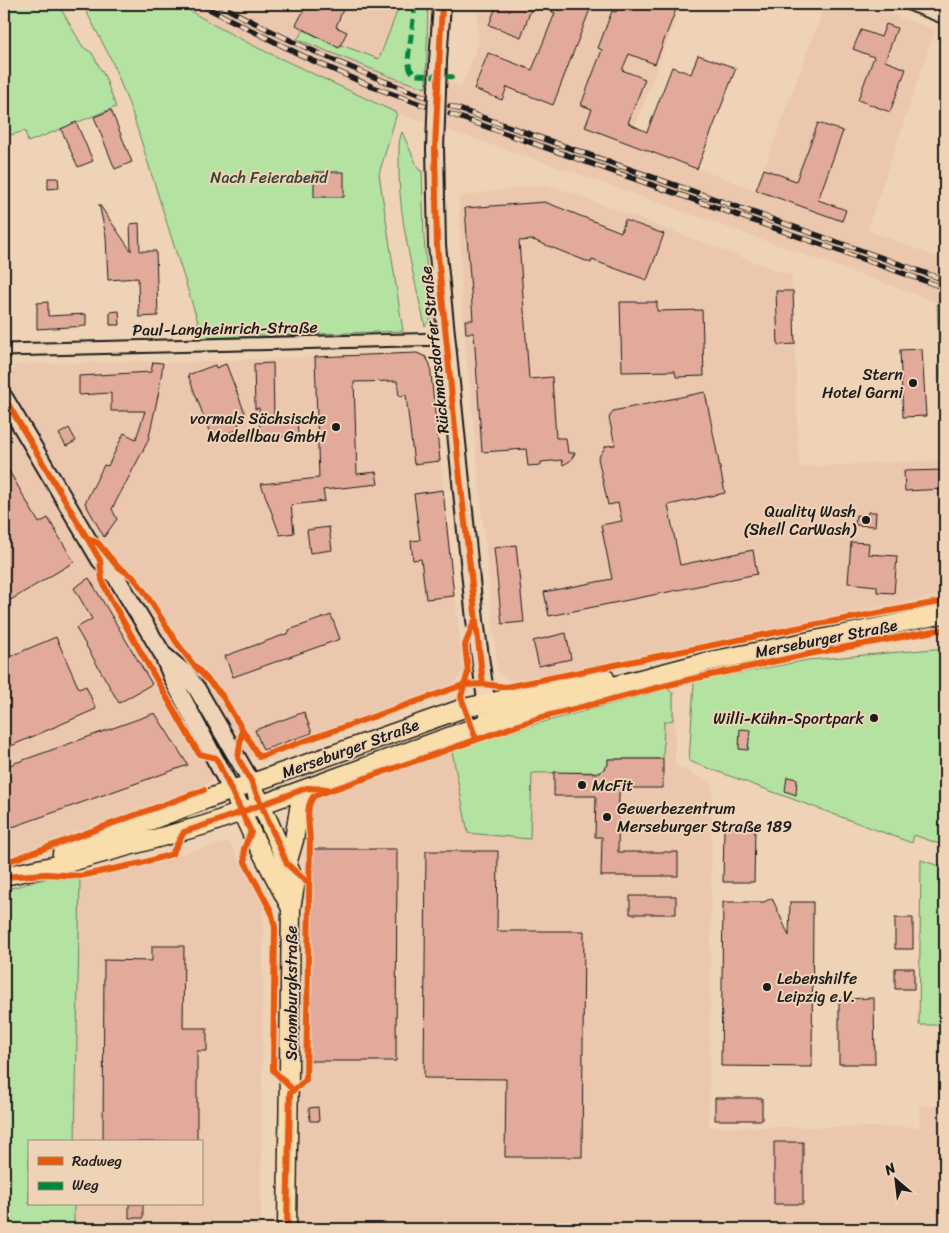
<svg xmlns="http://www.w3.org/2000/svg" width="949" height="1233" viewBox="0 0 949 1233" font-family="Sriracha,sans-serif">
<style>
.built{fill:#ebc7ae}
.green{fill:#b3e2a1;stroke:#687f5e}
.building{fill:#e2aa9a;stroke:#1c1c1c}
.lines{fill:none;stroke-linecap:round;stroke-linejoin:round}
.minor-casing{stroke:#1c1c1c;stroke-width:15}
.secondary-casing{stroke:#1c1c1c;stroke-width:20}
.primary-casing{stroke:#1c1c1c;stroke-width:21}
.minor{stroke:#efd3b6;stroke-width:11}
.secondary{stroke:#efd3b6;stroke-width:16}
.primary{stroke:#f9deab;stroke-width:18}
.rail-casing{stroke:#1c1c1c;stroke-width:5.5}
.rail{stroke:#efd3b6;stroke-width:4;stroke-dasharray:11;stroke-linecap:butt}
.secondary-bridge-casing{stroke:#1c1c1c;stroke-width:20;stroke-linecap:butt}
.secondary-bridge{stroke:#efd3b6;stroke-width:16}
.quiet{stroke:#00873e;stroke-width:5;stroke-dasharray:10 5;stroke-linecap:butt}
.cycleway-casing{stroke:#efd3b6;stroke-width:9}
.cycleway{stroke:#e8590c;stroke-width:6}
.poi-dot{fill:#1c1c1c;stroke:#efd3b6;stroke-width:2}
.labels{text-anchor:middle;stroke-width:4;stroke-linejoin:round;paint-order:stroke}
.park-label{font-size:16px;fill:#3a4437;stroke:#efd3b6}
.street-label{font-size:16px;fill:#1c1c1c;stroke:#efd3b6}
.poi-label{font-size:16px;fill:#1c1c1c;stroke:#efd3b6;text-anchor:end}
</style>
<rect width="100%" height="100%" fill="#efd3b6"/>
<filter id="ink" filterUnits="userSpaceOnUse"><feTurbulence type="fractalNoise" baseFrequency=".02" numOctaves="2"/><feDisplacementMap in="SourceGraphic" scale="10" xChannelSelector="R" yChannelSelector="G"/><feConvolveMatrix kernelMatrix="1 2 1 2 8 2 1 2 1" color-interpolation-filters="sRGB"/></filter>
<g filter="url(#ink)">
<path class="built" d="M178 4H400L379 59 461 87 478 45 477 4H682L628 144 756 190 825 4H864L935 30 867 230 945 260V305L564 169 397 113 259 48 214 25Z
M547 184 792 276 799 467 945 460V594L512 682 498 672 462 309 459 196Z
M417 353 426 357 430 364 463 671 454 684 446 689 348 724 311 733 263 750 200 787 4 858V364L9 372 15 369 14 365 138 361 163 363Z
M671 679 675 691V765L712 784 709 1127H920L919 1106H945V1229H298L306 795 528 714Z
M227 842 231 845 263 906 261 1229H74V1204H201V1142H75L80 880Z"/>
<path class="green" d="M4 4H58L83 47 92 53 105 77 116 107 28 142 25 131 4 137Z
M92 4H178L214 25 258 48 397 113 379 174 403 331 203 338 132 112 111 59 86 11Z
M400 4H428L426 88 394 78 297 39 304 30 339 48 341 45 379 59Z
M402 132 419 170 422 171 424 238 431 319 425 326C413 272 398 217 399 163 399 152 398 142 402 132Z
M937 304 945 305V459Z
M945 648V846L914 835 912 843 689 761 694 682 808 660Z
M668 689 673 694V720L664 722 663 759H608V765L600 772 532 773 530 839 468 833 452 751 532 725Z
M921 860 945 868V1025H919Z
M48 878 80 880 75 1142H29V1204H74V1229H4V890Z"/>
<path class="building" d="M307 4H345L336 27 347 32 339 48 296 25Z
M497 4H533L521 37 489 25Z
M555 4H592L553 105 507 87 502 100 474 89 488 53 532 70 555 13 552 12Z
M619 4H678L655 64 629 54 622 70 645 79 628 123 647 132 672 67 691 74 698 55 736 68 697 169 670 158V159L585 127 592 109 581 105 602 50 598 48 612 11 616 12Z
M886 24 897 28 885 61 906 69 890 112 858 100 874 57 853 49 861 30 881 37Z
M111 110 132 162 115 169 94 117Z
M76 122 93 161 78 167 61 129Z
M818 123 843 131 818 200 846 210 842 221 756 190 764 169 796 181Z
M314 172H344V197H314Z
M48 178H58L59 188 48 189Z
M545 202 621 232 625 220 664 234 647 280 592 260 591 263 533 240 519 241 529 379 552 377 556 438H566L568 453H575L570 461 563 465 562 460 541 462V465L528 466 526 449 482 452 474 333H466L465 320H473L465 208Z
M99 204 131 251 130 224 139 223 140 251H156L158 316 139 317 138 278 108 280 106 236Z
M776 291H793L795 344 778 345Z
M48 302V316L86 314V326L37 329V303Z
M620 302H657V311L702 310 704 376 676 377 675 371 622 372Z
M119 311 120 325H110V312Z
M922 349 926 416 903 417 900 350Z
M417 353 426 357 430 364 440 461 414 464 406 395 399 396 397 381 354 382 357 474 376 472 378 484 323 490 325 501 291 505 294 533 280 535 261 484 319 478 315 357Z
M153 362 163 363 159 391 148 441 112 509 117 519 104 537 85 503 104 465 108 466 124 433 136 439 145 411H111V393L79 395V376L151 372Z
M273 363 274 418 297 417 298 436 260 438 259 408 255 409 254 364Z
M226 364 245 413 236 417 240 429 223 435 224 438 213 441 188 375 215 365 216 368Z
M705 392 725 493 668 505 680 565 753 550 757 574 549 616 544 592 612 579 601 525 622 521 618 503 608 505 598 458 606 446 615 445 609 418 613 411Z
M69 428 76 441 66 446 59 434Z
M4 462 39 523 48 518 74 562 4 604Z
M945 470V489L905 491 904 471Z
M443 490 454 596 426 599 421 559 413 560 411 541 420 540 414 494Z
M868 512H876L875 526 855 525 856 515 867 516Z
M329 527 332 550 310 553 307 530Z
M851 542 869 543 868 554 897 556 894 593 877 592V586L848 583Z
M516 545 524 622 502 624 494 548Z
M89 578 152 684 119 703 76 628 92 619 74 588Z
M331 615 340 639 233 677 225 656 289 633V630Z
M566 633 571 659 539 666 533 641Z
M56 637 79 689 86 686 96 709 4 749V659Z
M304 712 312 733 263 750 255 730Z
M155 713 188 765 4 830V767Z
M740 729 750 730 748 750 739 749Z
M608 759H663V788H625L619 793 618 852H678V876H601L602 837H595L596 796H554V772L600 773 608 765Z
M787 777 797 779 796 795 785 791Z
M724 827 755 828 754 882H723Z
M312 849H397L396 1061H310Z
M426 851H498L497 931H584L582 1157H505L506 1079 424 1078Z
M630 896H676V914H630Z
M772 898 789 936 790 902H813L812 1067 721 1066 723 902H764Z
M895 918H913V949H895Z
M152 946H184L183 1028H207V1051H197V1142H103L104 960 152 961Z
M895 968H914V989H895Z
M874 998 875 1064H839V999Z
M715 1098H762V1120H715Z
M318 1107 319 1121H310L309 1108Z
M774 1142H803V1204H774Z
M129 1204H143V1218H129Z"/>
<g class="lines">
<defs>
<path id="minor" d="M909 4 945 18
M4 350 446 339"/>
<path id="secondary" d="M438 61 442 4
M435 149 437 245 475 620 489 722
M4 397 100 560 116 577 162 653 174 682 232 791
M165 656 186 674 197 689 252 783"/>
<path id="primary" d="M257 795 293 877 295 886 291 908 287 1229
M237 801 251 832 291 908
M62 854 207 799 464 708 605 678
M287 864 294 840 300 803 307 788
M4 876 67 863 205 825 512 714 536 706 706 662 945 614"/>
</defs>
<use href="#minor" class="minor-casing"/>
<use href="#secondary" class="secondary-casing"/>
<use href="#primary" class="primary-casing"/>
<use href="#minor" class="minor"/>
<use href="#secondary" class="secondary"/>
<use href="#primary" class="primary"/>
<defs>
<path id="rail" d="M199 4 309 59 373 87 426 106
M218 4C286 40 354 71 426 97
M450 106 945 280
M450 114 945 288"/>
</defs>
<use href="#rail" class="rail-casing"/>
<use href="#rail" class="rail"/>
<defs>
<path id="secondary-bridge" d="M435 149 438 61"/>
</defs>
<use href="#secondary-bridge" class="secondary-bridge-casing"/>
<use href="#secondary-bridge" class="secondary-bridge"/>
<path class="quiet" d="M415 4 408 60 410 69 415 75 454 77"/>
<defs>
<path id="cycleway" d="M442 4 435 149 437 245 459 469 483 684
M4 397 100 560 102 580 110 598 199 754 216 758 251 832 244 849 245 862 271 911 275 927 273 1070 290 1087
M87 538 98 543 117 566 133 577 144 591 177 643 192 663 221 694 259 757 463 685 483 684 506 687 807 626 945 601
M474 622 465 645 468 672 461 697 476 739
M242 730 238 758 252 783 287 864 309 884
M4 863 204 790
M4 877 46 874 80 876 142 863 172 854 184 832 214 822 307 788 327 789
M287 1229 290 1093 306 1080 310 842C310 827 304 807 314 796L539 718 692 679 809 654 945 629"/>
</defs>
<use href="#cycleway" class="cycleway-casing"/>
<use href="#cycleway" class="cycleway"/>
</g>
</g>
<g class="poi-dot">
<circle cx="913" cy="383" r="5"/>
<circle cx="336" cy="427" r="5"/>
<circle cx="866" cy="520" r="5"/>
<circle cx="874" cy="718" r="5"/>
<circle cx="582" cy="785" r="5"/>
<circle cx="607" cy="817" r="5"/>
<circle cx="767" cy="987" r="5"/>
</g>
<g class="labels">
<g class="park-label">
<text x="269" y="183">Nach Feierabend</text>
</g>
<g class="street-label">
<text transform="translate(225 328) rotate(-1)" y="6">Paul-Langheinrich-Straße</text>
<text transform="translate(434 350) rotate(-96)" y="6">Rückmarsdorfer Straße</text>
<text transform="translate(826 638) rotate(-11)" y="6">Merseburger Straße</text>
<text transform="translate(350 748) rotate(-20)" y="6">Merseburger Straße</text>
<text transform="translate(291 993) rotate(-90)" y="6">Schomburgkstraße</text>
</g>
<g class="poi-label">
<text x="903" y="380">Stern<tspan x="903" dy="18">Hotel Garni</tspan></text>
<text x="326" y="424">vormals Sächsische<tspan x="326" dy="18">Modellbau GmbH</tspan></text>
<text x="856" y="517">Quality Wash<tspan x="856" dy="18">(Shell CarWash)</tspan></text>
<text x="864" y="724">Willi-Kühn-Sportpark</text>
<text x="592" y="791" text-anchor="start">McFit</text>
<text x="617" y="814" text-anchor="start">Gewerbezentrum<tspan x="617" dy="18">Merseburger Straße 189</tspan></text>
<text x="777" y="984" text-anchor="start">Lebenshilfe<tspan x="777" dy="18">Leipzig e.V.</tspan></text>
</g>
</g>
<rect width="949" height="1233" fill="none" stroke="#efd3b6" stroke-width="20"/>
<rect x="10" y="10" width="929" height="1213" fill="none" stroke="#1c1c1c" stroke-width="2" filter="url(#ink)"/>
<rect x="28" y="1140" width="175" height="65" fill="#efd3b6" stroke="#9b8a78"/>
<rect x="38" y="1157" width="25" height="8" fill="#e8590c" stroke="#9b8a78"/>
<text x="72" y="1166" font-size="15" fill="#1c1c1c">Radweg</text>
<rect x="38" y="1182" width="25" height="8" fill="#00873e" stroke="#9b8a78"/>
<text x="72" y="1190" font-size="15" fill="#1c1c1c">Weg</text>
<g transform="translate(896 1180) rotate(332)" stroke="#efd3b6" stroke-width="4" paint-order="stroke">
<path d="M0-4L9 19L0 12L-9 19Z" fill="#1c1c1c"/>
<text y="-8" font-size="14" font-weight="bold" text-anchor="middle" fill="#1c1c1c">N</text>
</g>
</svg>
